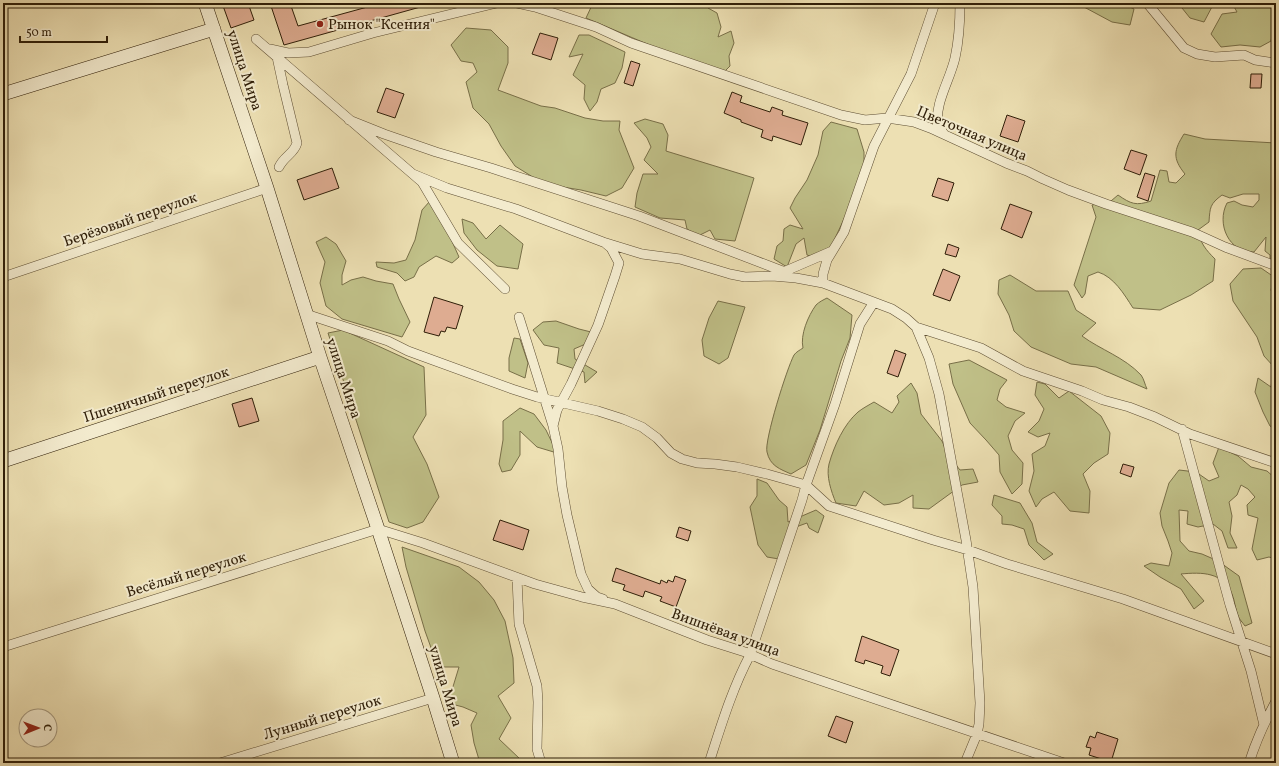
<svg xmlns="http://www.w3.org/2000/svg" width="1279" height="766" viewBox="0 0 1279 766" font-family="Vollkorn,serif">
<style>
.green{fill:#c0c088;stroke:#786f48}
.building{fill:#deac91;stroke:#2f1e08}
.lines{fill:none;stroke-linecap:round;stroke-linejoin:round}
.street-casing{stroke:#5e4e33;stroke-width:10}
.secondary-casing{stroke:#2f1e08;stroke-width:14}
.street{stroke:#f3ebce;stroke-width:9}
.secondary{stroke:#f3ebce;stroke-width:13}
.poi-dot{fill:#8f2418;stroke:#f3ebce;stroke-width:1.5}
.labels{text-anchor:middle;stroke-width:4;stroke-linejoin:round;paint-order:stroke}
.poi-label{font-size:15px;fill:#2f1e08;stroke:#f3ebce;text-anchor:start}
.street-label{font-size:15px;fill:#2f1e08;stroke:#f3ebce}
</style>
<rect width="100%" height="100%" fill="#ede0b3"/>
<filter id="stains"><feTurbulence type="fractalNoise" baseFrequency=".005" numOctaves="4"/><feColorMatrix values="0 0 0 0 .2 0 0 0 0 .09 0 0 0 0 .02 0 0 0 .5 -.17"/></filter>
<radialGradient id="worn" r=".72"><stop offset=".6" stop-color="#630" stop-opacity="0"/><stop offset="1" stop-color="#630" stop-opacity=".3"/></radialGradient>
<path class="green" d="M593 3H708V8L717 13 721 27 718 37 731 31 734 43 729 56 730 66 724 72 666 52 586 18Z
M1082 3H1122L1134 9 1130 25 1112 22 1084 7Z
M1178 3H1214L1204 22 1190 18Z
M1232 3H1274L1275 20 1271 41 1260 47 1240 45 1221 47 1211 34 1222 14 1237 12Z
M466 28 491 30 508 47V63L498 90 541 106 555 108 585 118 603 121H620L619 130 634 168 622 188 606 196 581 190 544 184 515 166 501 146 489 124 473 108 466 82 477 72 473 63 461 61 451 45Z
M579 35H589L625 52 622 68 615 83 601 89 597 102 590 111 584 99 585 85 573 75 583 54 569 57Z
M645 119 663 124 668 135 666 151 754 178 735 241 715 239 710 230 698 236 687 229 685 220 660 218 635 207 637 193 643 174H658L644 160 651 147 647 138 634 123Z
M831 122 857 129 864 152V176L830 249 816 258 807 255 804 238 796 244 787 267 774 259 777 246 783 241 784 229 790 225 803 229 790 208 795 198 807 180 818 155 823 131Z
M1184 134 1205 139 1276 143V263L1270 262V255L1265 251 1266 237 1254 252C1229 253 1216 224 1227 203L1234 201 1242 205 1253 207 1259 200V194H1243L1230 198 1222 195C1210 204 1210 207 1209 222L1198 230C1200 243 1206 250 1215 259L1213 281 1191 295 1160 310 1133 308C1124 294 1114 277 1098 272L1088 276 1085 294 1082 298 1074 285 1096 217 1092 205 1111 201 1118 195C1131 204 1136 206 1151 201L1160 170 1167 171 1169 182 1176 183 1185 174C1172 158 1174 150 1184 134Z
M430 201 447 230 459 257 452 263 436 256 419 267 414 277 405 281 397 273 377 267 376 262 394 263 406 260 415 240 422 210Z
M462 219 473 223 486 239 500 225 523 244 518 269 497 266 477 250 464 233Z
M326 237 336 244 346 261 342 275V285L351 280 363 277 376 281 393 284 399 299 410 322 402 337 342 319 326 306 320 283 325 262 316 242Z
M1261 268 1274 277 1271 290 1276 304V430L1270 426 1263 412 1255 392 1258 378 1271 387 1274 367 1264 356 1257 337 1233 301 1230 284 1243 269Z
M1010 275 1036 291H1068L1076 310 1096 323 1082 336C1101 350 1124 357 1141 375 1144 379 1145 385 1147 389L1096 367 1071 364 1031 347 1014 331 1009 315 998 294 999 280Z
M827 298 852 315 850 338 841 361 820 430 806 465 791 474C780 469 770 466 767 452 764 441 787 368 794 355 796 352 800 350 803 348 800 335 808 316 816 305 819 302 823 300 827 298Z
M718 301 745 307 728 358 719 364 704 356 702 340 709 318Z
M556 321 579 329 595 333 588 343 574 349 575 359 597 372 585 383 584 372 557 363 559 348 544 345 533 330 543 322Z
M343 330 424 367 426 415 413 437 427 464 439 497 423 522 407 528 389 522 328 333Z
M514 338 520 339 528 363 525 378 509 371V358Z
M969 360 1007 380 1000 389 997 400 1006 407 1025 413 1015 421 1008 436 1012 450 1023 463 1022 484 1012 494 1000 472 999 455 986 440 970 423 953 384 949 364Z
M1037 382 1045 384 1059 398 1069 391 1101 416 1110 433 1108 454 1094 463 1083 474 1090 491 1089 513 1070 511 1054 492 1042 499 1036 507 1029 491 1034 471 1032 454 1045 446 1050 433 1038 437 1028 432 1039 421 1044 409 1035 395Z
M911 383 917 393 921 414 942 441 948 455 960 470 973 469 978 482 962 485 929 509 913 508V495L899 503 884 505 864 491 856 506 836 503C831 491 826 476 829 464 834 446 844 424 858 412 863 408 869 405 874 402L892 413 899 402 897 396Z
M520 408 534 414 546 430 557 453 537 447 520 431V455L511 470 502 472 499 464 503 440V421Z
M1219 447 1238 456 1251 467 1267 471 1276 479V559L1269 557 1257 560 1252 549 1258 518 1248 515 1247 505 1255 497 1248 489 1241 485 1237 495 1229 502 1232 516 1230 533 1237 548H1228L1222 531 1213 524 1198 527 1187 524 1188 511 1179 510 1180 541 1189 551 1202 554 1218 561 1239 576 1252 623 1245 626C1243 623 1239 619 1238 616 1235 609 1235 601 1232 594 1223 572 1202 572 1181 574L1204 601 1194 609 1181 589 1160 577 1144 566 1151 563 1169 566 1172 553 1168 541 1162 526 1160 513 1169 483 1179 470 1196 472 1209 481 1219 477 1213 463Z
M757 479 767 483 779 500 787 507 788 522 816 510 824 516 818 533 809 528 807 523 793 528 779 559 767 557 758 545 750 507 757 496Z
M994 495 1020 503 1032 523 1037 542 1053 554 1044 560 1029 545 1024 529 1012 525 1002 524V516L992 505Z
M402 547 459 567 479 582 494 600 505 621 513 658 514 683 498 696 511 718 499 739 520 759 518 763H480L474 743 471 725 477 713 463 707 448 703 459 667H444L434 656 425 631 406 567Z"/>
<path class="building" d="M222 3H248L254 20 231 28Z
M270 3H290L298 26 382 3H424V6L284 45Z
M540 33 558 38 551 60 532 54Z
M631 61 640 64 633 86 624 83Z
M1251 74H1262L1261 88H1250Z
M386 88 404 94 395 118 377 112Z
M732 92 742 96 740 102 770 112 772 107 783 111 782 115 808 123 801 145 773 136 772 141 761 137 763 130 741 122V120L724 113Z
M1007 115 1025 121 1018 142 1000 136Z
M1131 150 1147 155 1140 175 1124 169Z
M332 168 339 188 304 200 297 180Z
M1145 173 1155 176 1148 201 1137 197Z
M938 178 954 183 948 201 932 196Z
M1010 204 1032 212 1022 238 1001 229Z
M948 244 959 248 956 257 945 254Z
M943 269 960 276 950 301 933 295Z
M434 297 463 306 456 329 447 327 445 332 441 331 439 336 424 332Z
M895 350 906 354 898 377 887 373Z
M252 398 259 421 239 427 232 404Z
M1123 464 1134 467 1131 477 1120 473Z
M500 520 529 530 523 550 493 540Z
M679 527 691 531 688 541 676 537Z
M616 568 660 584 661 580 667 583 668 580 673 582 675 576 686 580 676 607 660 601 662 597 645 591 643 597 623 590 625 585 612 581Z
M862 636 899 650 890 676 881 673 883 666 865 660 864 664 855 661Z
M836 716 853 722 846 743 828 736Z
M1097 732 1118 739 1111 762 1089 755 1091 748 1086 747 1090 736 1095 738Z"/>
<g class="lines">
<defs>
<path id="street" d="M517 3 535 7 596 27 631 43 841 115 865 120 887 118 914 122 930 128 1006 163 1027 171 1043 179 1068 190 1106 204 1192 232 1225 247 1276 266
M1147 3 1184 48 1197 54 1215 57 1244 55 1255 60 1276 63
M256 39 422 182 458 243 505 289
M270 49 288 53 309 52 373 33 497 3
M277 57 283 85 297 143C294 154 284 156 279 167
M349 120 384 134 436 152 491 168 639 216 785 272
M944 134 938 126C934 104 950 80 955 58 959 40 960 22 960 3
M413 174 447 188 516 209 603 242 642 254 680 259 730 274 745 277 772 276 796 278 823 283 892 309 906 318 916 327 981 348 1023 371 1082 391 1103 400 1129 407 1155 417 1190 434 1276 463
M781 273 832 251
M3 277 267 188
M823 283V274L827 260 844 232 874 146 911 74 935 3
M306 314 388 341 408 351 512 389 537 397 598 411 623 419 642 427 657 438 671 453 682 459 697 463 715 464 737 467 767 474 806 485 829 506 933 540 968 550 1007 564 1123 599 1276 654
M519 317 553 426 558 449 562 487 567 515 581 574 588 589 597 597 603 599
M916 327 929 358 939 394 966 540 973 587 980 703 979 724 977 734 965 763
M553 426 557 410 571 384 598 325 615 276 619 263 611 248 605 243
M1182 429 1230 605 1251 671 1264 725
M517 578 519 624 537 686 538 702 537 749 541 763
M3 647 378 529 423 543 535 584 582 597 615 604 707 640 745 652 772 664 1064 763
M220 763 433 698
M709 763C721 726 732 689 750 655L802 500 806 485 835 404 860 324 874 302
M1249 763C1256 741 1265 721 1276 701"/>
<path id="secondary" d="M205 3 267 188 320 357 378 529 433 698 453 763
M3 94 214 29
M3 461 320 357"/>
</defs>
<use href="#street" class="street-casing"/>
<use href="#secondary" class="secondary-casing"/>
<use href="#street" class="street"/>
<use href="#secondary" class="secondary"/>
</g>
<circle class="poi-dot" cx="320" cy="24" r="4"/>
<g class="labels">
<g class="poi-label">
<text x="328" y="29">Рынок "Ксения"</text>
</g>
<g class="street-label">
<text transform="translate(245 70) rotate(72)" y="5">улица Мира</text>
<text transform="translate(972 133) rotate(23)" y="5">Цветочная улица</text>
<text transform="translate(130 219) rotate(-19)" y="5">Берёзовый переулок</text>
<text transform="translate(344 378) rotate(72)" y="5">улица Мира</text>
<text transform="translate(156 394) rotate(-18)" y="5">Пшеничный переулок</text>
<text transform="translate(186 574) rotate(-17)" y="5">Весёлый переулок</text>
<text transform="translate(726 632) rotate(20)" y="5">Вишнёвая улица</text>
<text transform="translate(446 686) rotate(73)" y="5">улица Мира</text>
<text transform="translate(322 717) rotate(-17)" y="5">Лунный переулок</text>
</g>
</g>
<rect width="1279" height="766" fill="none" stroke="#ede0b3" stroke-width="16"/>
<rect x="4" y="4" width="1271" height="758" fill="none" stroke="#2f1e08" stroke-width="2"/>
<rect x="8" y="8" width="1263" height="750" fill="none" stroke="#2f1e08"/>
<g transform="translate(38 728) rotate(89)"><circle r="19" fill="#f3ebce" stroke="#a5997f"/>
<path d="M0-3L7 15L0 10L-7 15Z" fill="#8f2418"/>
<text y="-6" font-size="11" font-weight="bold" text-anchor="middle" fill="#2f1e08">С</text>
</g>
<path d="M20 36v6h87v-6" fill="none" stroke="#2f1e08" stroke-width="2"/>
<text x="26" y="36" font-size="12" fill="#2f1e08" stroke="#f3ebce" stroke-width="3" paint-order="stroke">50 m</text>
<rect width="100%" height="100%" filter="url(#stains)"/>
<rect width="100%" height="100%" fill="url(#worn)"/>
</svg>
